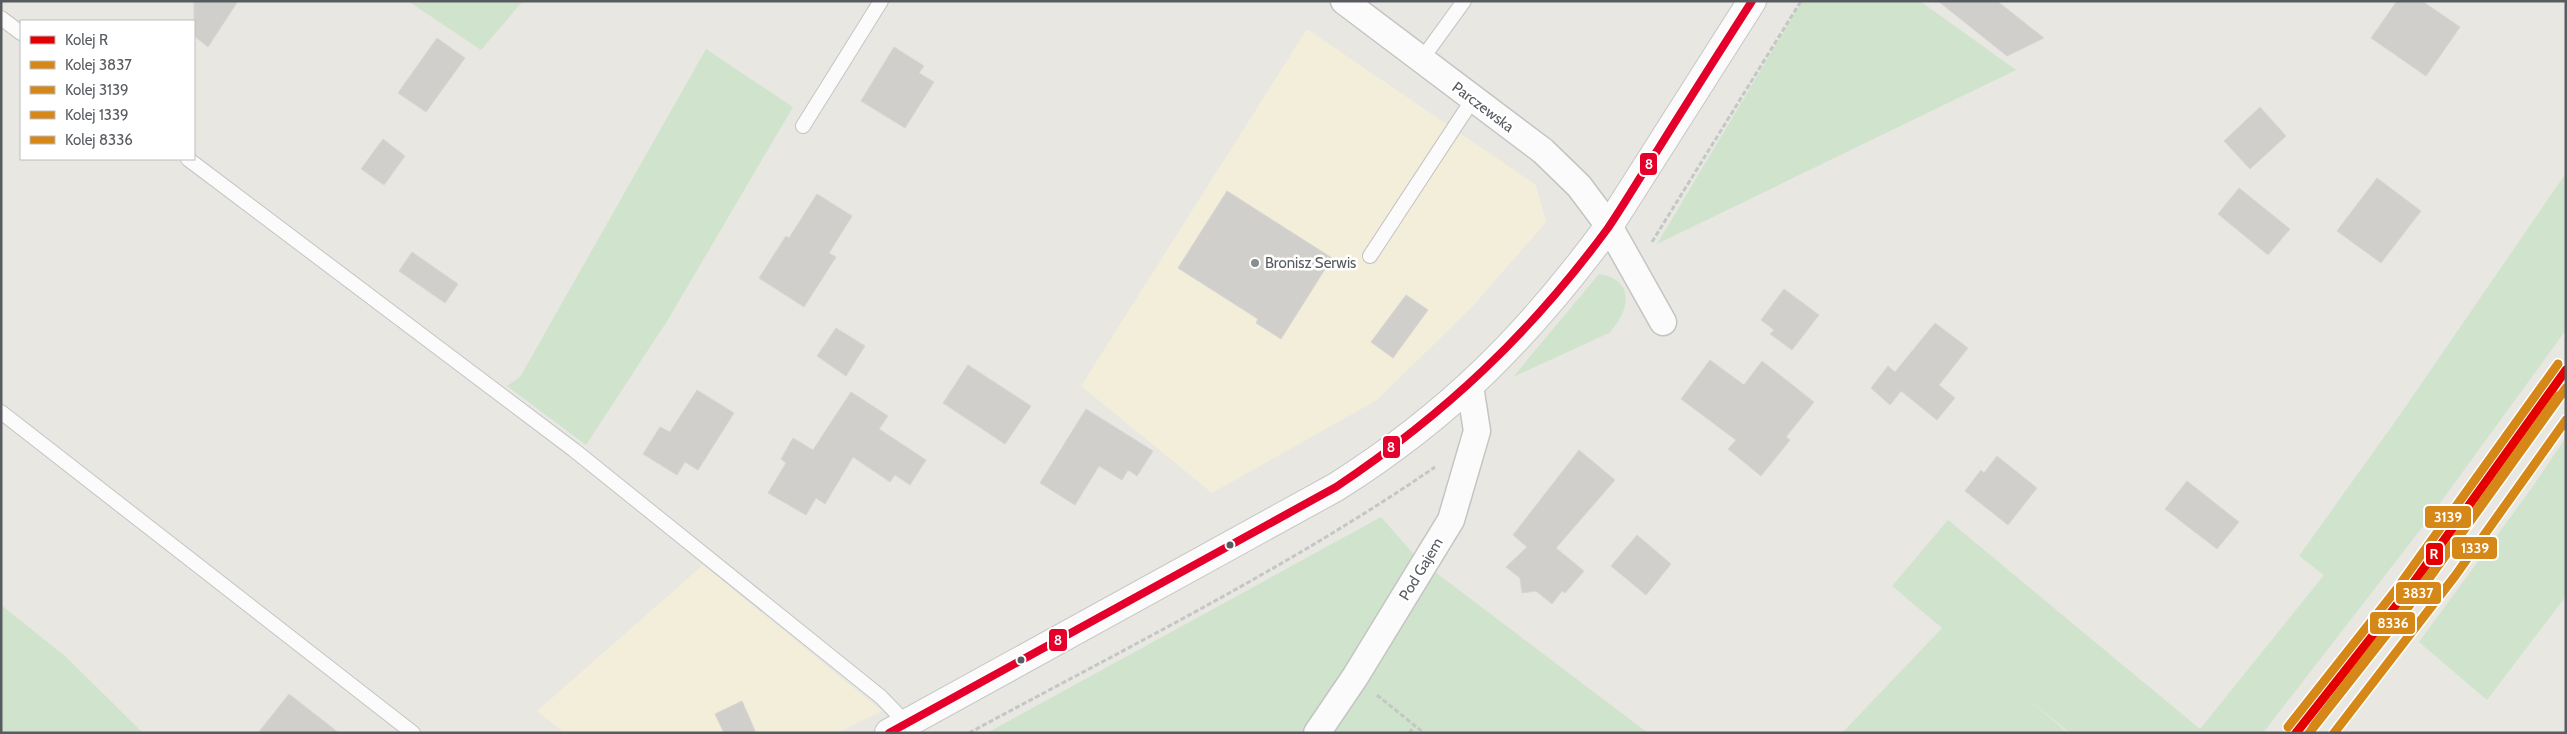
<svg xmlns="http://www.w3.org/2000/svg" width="2567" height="734" viewBox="0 0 2567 734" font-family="Cabin,sans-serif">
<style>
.commercial{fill:#f3eeda}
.green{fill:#d0e4cd}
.building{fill:#d0cfcc;stroke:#d7d6d2}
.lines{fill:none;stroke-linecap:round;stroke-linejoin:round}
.lane-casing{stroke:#c4c4c3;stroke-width:16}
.street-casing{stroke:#c4c4c3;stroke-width:29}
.secondary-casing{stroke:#c5c6c5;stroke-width:30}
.path{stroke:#c3c8c5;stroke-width:3;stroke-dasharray:5 2.5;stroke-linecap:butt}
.lane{stroke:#fcfbfb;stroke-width:14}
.street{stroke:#fcfbfb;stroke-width:26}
.secondary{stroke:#fcfbfb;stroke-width:28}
.bus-1-casing{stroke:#fff;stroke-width:11}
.bus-1{stroke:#e4002b;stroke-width:8}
.rail-1-casing{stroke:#fff;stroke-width:12}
.rail-2-casing{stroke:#fff;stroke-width:12}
.rail-3-casing{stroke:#fff;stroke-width:12}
.rail-4-casing{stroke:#fff;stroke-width:12}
.rail-5-casing{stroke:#fff;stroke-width:12}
.rail-1{stroke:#e50000;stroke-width:9}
.rail-2{stroke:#d58718;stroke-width:9}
.rail-3{stroke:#d58718;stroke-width:9}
.rail-4{stroke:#d58718;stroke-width:9}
.rail-5{stroke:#d58718;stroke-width:9}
.poi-dot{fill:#8a8d8e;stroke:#fff;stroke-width:2}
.bus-dot{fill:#585c60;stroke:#fff;stroke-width:2}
.labels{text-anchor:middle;stroke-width:5;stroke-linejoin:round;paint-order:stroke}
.street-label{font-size:15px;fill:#585c60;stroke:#fff}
.poi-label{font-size:15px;fill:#585c60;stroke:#fff;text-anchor:start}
.line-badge{stroke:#fff;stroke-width:2}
.badge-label{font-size:14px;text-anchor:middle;font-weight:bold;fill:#fff}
</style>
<rect width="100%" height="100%" fill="#e8e7e2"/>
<path class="commercial" d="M1307 29 1536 185 1546 222 1473 306 1377 400 1212 493 1081 386Z
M703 565 882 711 837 733H565L537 711Z"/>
<path class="green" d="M408 1H523L481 50Z
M1802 1H1920L2016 70 1657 244Z
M706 49 793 107 669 318 586 445 507 386 520 377Z
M2566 173V330L2424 525 2263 733H2070L2028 699 2068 733H1842L1942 628 1892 586 1948 520 2200 729 2324 575 2299 556 2397 419Z
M1599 274C1636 280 1630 311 1609 333L1513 377Z
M2566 437V596L2487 700 2419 642 2531 489Z
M1381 517 1418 559 1648 733H987Z
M1 605 65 656 143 733H1Z"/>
<path class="building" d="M194 1H238L208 47 194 36Z
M1938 1H1997L2044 38 2007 56Z
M2397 1H2422L2460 27 2426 76 2371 38Z
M437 38 465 58 426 112 398 93Z
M894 47 924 66 919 73 934 82 905 128 861 101Z
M2260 107 2286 136 2250 169 2224 141Z
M383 139 405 156 384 185 361 169Z
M2377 178 2421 211 2381 263 2337 231Z
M2239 188 2290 229 2268 255 2218 214Z
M1227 191 1332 258 1281 339 1256 323 1258 319 1178 268Z
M817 194 852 216 829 253 836 257 804 307 759 278 786 236 789 238Z
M412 252 458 284 445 303 399 271Z
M1784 289 1819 315 1792 350 1770 334 1774 330 1761 320Z
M1406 295 1428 310 1393 358 1371 342Z
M1935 323 1968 348 1939 385 1955 398 1937 420 1901 391 1890 405 1871 388 1888 366 1895 372Z
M836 328 865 346 846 376 817 356Z
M1710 360 1744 385 1762 361 1814 402 1786 437 1790 440 1761 476 1728 449 1736 440 1681 399Z
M968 365 1031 406 1005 444 943 403Z
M697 390 734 413 698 470 685 462 677 475 643 454 660 427 670 432Z
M851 392 888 416 879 429 926 460 910 485 895 475 890 482 853 457 825 504 816 498 806 515 768 493 786 463 781 459 793 438 813 450Z
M1086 409 1153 451 1137 476 1128 470 1122 480 1099 466 1075 505 1040 483Z
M1579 450 1615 480 1556 548 1584 571 1565 593 1562 591 1552 604 1536 591 1522 593 1520 578 1506 567 1527 547 1513 535Z
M1997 456 2037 488 2008 525 1965 491 1981 470 1984 473Z
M2187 481 2239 522 2217 549 2165 509Z
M1637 535 1671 564 1646 595 1611 566Z
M289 694 339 733H258Z
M742 701 756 733H724L715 714Z"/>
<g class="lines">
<defs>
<path id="lane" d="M1 18 21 33
M1422 59 1464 1
M803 126 881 1
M188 159 574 450 881 697 906 723
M1370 256 1473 99
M1 412 413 733"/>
<path id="street" d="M1344 1 1543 151 1579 186 1609 226 1663 322
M1317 733 1355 677 1451 520 1477 431 1470 386"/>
<path id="secondary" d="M889 733 1336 487C1450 415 1529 335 1609 226L1752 1"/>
</defs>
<use href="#lane" class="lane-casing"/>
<use href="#street" class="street-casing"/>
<use href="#secondary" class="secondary-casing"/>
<path class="path" d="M1652 242 1801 1
M1377 695 1424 733
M969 733C1126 648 1288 568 1435 467
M1409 733 1415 725"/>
<use href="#lane" class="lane"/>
<use href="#street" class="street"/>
<use href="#secondary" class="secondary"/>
<defs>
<path id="bus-1" d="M889 733 1336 487C1445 414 1530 334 1608 228 1625 203 1640 177 1657 151 1688 101 1720 51 1752 1"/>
</defs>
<use href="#bus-1" class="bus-1-casing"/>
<use href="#bus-1" class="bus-1"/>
<defs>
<path id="rail-1" d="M2296 733 2404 596 2566 370"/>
<path id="rail-2" d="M2309 733 2412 602 2566 388"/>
<path id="rail-3" d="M2288 727 2396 590 2558 364"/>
<path id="rail-4" d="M2334 733 2455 576 2566 420"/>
<path id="rail-5" d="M2313 727 2438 564 2558 396"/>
</defs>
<use href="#rail-1" class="rail-1-casing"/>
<use href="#rail-2" class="rail-2-casing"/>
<use href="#rail-3" class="rail-3-casing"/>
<use href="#rail-4" class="rail-4-casing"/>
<use href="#rail-5" class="rail-5-casing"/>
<use href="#rail-1" class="rail-1"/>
<use href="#rail-2" class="rail-2"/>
<use href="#rail-3" class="rail-3"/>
<use href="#rail-4" class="rail-4"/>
<use href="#rail-5" class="rail-5"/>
</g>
<circle class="poi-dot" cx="1255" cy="263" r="5"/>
<g class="bus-dot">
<circle cx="1230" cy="545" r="4.5"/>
<circle cx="1021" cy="660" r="4.5"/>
</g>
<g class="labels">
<g class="street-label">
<text transform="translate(1483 107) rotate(37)" y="5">Parczewska</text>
<text transform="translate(1421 569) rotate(-59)" y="5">Pod Gajem</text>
</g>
<g class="poi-label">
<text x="1265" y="268">Bronisz Serwis</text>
</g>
</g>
<g class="line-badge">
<rect x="1639" y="152" width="19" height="24" rx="5" fill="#e4002b"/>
<rect x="1382" y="435" width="19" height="24" rx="5" fill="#e4002b"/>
<rect x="2424" y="505" width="48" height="24" rx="5" fill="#d58718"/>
<rect x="2451" y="536" width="47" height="24" rx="5" fill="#d58718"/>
<rect x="2425" y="542" width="19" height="24" rx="5" fill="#e50000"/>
<rect x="2395" y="581" width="47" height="24" rx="5" fill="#d58718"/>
<rect x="2369" y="611" width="47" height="24" rx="5" fill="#d58718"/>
<rect x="1048" y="628" width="20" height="24" rx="5" fill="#e4002b"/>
</g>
<g class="badge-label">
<text x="1649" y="169">8</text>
<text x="1391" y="452">8</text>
<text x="2448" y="522">3139</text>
<text x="2475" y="553">1339</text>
<text x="2434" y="559">R</text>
<text x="2418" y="598">3837</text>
<text x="2393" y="628">8336</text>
<text x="1058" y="645">8</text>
</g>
<rect width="2567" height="734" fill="none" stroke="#585c60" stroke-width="5"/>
<rect x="20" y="20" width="175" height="140" fill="#ffffff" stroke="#bcbebf"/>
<rect x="30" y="36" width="25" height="8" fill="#e50000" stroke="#bcbebf"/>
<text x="65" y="45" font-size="15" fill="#585c60">Kolej R</text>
<rect x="30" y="61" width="25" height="8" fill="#d58718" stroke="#bcbebf"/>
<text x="65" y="70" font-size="15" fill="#585c60">Kolej 3837</text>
<rect x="30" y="86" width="25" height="8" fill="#d58718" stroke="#bcbebf"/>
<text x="65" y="95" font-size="15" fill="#585c60">Kolej 3139</text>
<rect x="30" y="111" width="25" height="8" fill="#d58718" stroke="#bcbebf"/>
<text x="65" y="120" font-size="15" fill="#585c60">Kolej 1339</text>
<rect x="30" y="136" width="25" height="8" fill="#d58718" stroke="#bcbebf"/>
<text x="65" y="145" font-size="15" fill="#585c60">Kolej 8336</text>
</svg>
